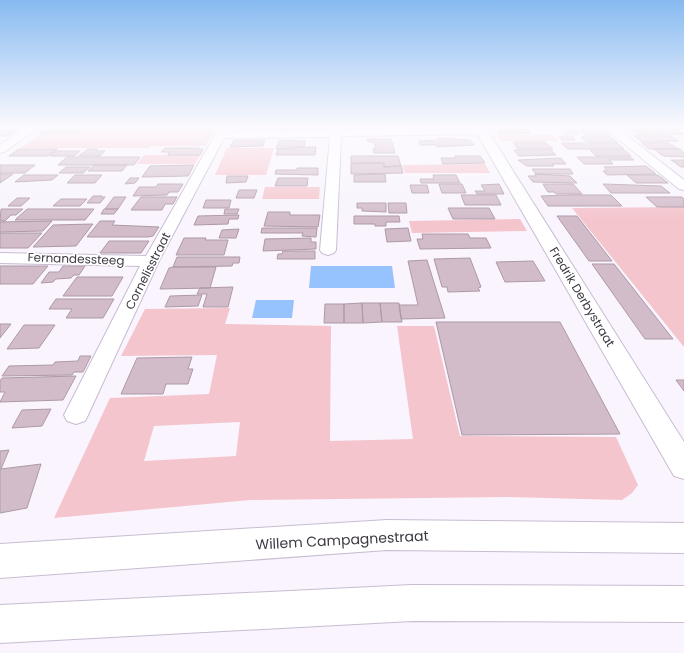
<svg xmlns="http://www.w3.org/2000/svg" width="684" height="653" viewBox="0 0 684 653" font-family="Poppins,sans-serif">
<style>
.green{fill:#f5c5cd;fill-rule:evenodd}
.water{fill:#96c2fe}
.building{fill:#d2bcca;stroke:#ae99a6}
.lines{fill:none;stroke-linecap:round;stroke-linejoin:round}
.minor-casing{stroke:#c8bcd1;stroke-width:2}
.secondary-casing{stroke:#c8bcd1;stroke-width:2}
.minor{fill:#fff;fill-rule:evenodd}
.secondary{fill:#fff;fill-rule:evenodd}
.labels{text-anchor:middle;stroke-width:3.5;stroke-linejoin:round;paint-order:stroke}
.street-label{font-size:12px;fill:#3e3942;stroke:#fff}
.near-street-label{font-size:14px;fill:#3e3942;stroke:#fff}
</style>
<rect width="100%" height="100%" fill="#f9f4fd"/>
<path class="green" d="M87 128H216L205 146H151L149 148H21L41 134H80Z
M497 135H553L559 141H501Z
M227 148H274L266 175H215Z
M144 155H200L195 164H137Z
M485 164 490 173H405L402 165Z
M265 187H320L319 199H262Z
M684 207V347L572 208Z
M520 219 527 231 412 233 409 221Z
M230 308 225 324 331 326 330 441 413 439 397 326H434L460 436 616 437 638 485 632 493 622 500 508 497 250 500 54 518 110 398 209 394 217 355 121 356 145 309ZM240 422 236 456 144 461 154 426Z"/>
<path class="water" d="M311 266H392L395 288H309Z
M256 300H294L292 318H252Z"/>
<path class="building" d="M47 128H85L79 133H40Z
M280 128H328V130H280Z
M346 128H370L371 130H349Z
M560 128H573L579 134H565Z
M500 129H527L531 133 500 134 498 131H502Z
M578 129H603L609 134H584Z
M646 129H674L683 134 638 135 631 130Z
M0 130H17L8 136H0Z
M559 136H572L575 140H562Z
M586 136H609L617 142H586L581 137H587Z
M634 136H670L678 141 642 142Z
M438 138 470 140 474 145 437 147 436 145H420L419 141 439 140Z
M367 139H391L395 153H374L373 149H376L374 142H368Z
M234 140H265L263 146 230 147Z
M279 140 305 141 304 147 276 149Z
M513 142H545L553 149H518Z
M561 143H585L592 149H568Z
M588 143H617L624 149H594Z
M642 143H668L679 149H649Z
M297 147H316L315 155H276L278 149H296Z
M165 148H199L198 149H203L200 155H168L169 152H161Z
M19 149H57L48 156H9Z
M88 149H97L96 151H105L100 156H79Z
M654 149H680L684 153V157L663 156Z
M514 150H551L556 155 519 156Z
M590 150H624L631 156H596Z
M56 151H80L74 156H50Z
M351 156H398L401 166 384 167V163H351Z
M455 156H480L485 163 443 164 441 158H456Z
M67 157H140L134 165H58Z
M577 157H630L634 160H609L613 164H584Z
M561 158 566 164H552L554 166H527L518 160Z
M671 160H684V167H681Z
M368 163H384V167L401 166 403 173 351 174V164Z
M0 165H35L25 173H0Z
M94 165H127L122 171H88Z
M194 165 188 176 142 177 150 166Z
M646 166 656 174 607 175 603 171H607L604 167Z
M66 167H90L83 173H59Z
M297 168H318V175L275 174 276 170H297Z
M532 169H570L573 174H536Z
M0 174H13L0 183Z
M385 174 386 182H354V175Z
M535 174 570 176 577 183 533 182 528 176H536Z
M24 175H58L52 180 15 182Z
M75 175H102L95 183H67Z
M433 175H456L460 183H421L420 179H434Z
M627 175H658L668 183H636Z
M227 176H248L246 182 226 183Z
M130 178H139L135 183 125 184Z
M278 178H308L307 186H275Z
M158 184H183L178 192H169L167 195 133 196 139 187H156Z
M439 184H462L466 193H442Z
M499 184 504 194H477L475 191H485L481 185Z
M543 184H573L582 194H556L554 192H548Z
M603 184 661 186 670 193H611Z
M410 185H427L429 193H412Z
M239 190H257L254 198H236Z
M461 195H496L501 205H465Z
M569 195H611L622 206H548L541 196Z
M93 196H102L101 197H105L100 203H87Z
M114 197H126L118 209H105Z
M141 197H177L173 204H165L162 210H131Z
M646 197H682L684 199V207H657Z
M17 198H30L21 206H8Z
M61 199H87L80 206H53Z
M206 200H231L229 208H203Z
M357 203H386V212L362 211V208H357Z
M388 203H406L407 213H389Z
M448 208H489L495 219H453Z
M1 209H23L16 215H11L5 221H0Z
M27 209H94L85 220H15Z
M104 209H118L114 214H101Z
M225 209H239L237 214H224Z
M268 212H290V215H320L318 227 264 226Z
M239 215 238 219H229L228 224 194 225 198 216Z
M354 216H399L400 222H386V226H375V224H354Z
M557 216H577L612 261H589Z
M52 221 43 231 0 232V222Z
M100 221H115L112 225 159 227 153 236 148 237H87Z
M93 224 76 246 33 247 53 225Z
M262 228H317L316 237 302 236 303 233H261Z
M408 228 411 241 387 242 385 229Z
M239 229 236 238H219L222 230Z
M0 233H42L28 248H0Z
M422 234H468L470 238H486L491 248 420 249 417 239H423Z
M184 238H206L205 240H228L224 255H176Z
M311 238V242H316V249L263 251 265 239Z
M109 241H149L141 253H100Z
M283 251H315V259H277L278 254H282Z
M177 257H240L239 263H233L232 266 173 267Z
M470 258 481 287 478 288 480 291 448 292 447 287H442L434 259Z
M427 260 445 318 401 319 399 305H418L408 261Z
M533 261 545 281 505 282 496 262Z
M592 264H614L673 339H645Z
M0 266H48L33 284H0Z
M63 266H85L79 275H74L71 278 56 279 53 282 41 283 49 272H59Z
M173 267H216L210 288 160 289 169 268Z
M77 277H123L112 296H63Z
M233 287 228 307H203L207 294H197L200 288Z
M202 295 198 306 165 307 170 296Z
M56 299H114L103 318H66L72 309H49Z
M362 303 363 323H344V304Z
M362 303H380L382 322 363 323Z
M380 303H399L402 322H382Z
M325 304H344V323H324Z
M436 322H560L620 434 462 435Z
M0 324H11L0 338Z
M24 325H55L39 348 7 349Z
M80 356H91L83 372H74L72 375 2 376 9 366 53 365 55 362 78 361Z
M192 357 188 369H193L188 384H166L163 394H121L137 358Z
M76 376 63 400 0 402 5 392H0V381L2 378Z
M676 380H684V391Z
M51 409 42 426 12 428 22 410Z
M9 450 1 469 41 464 27 508 0 513V451Z"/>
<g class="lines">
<defs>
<path id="minor" d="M26 128H38L4 152 0 153V145Z
M219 128H229L227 132 331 130V128H341V130L483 128 487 131 482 134 341 136 336 250 334 253 328 255 322 253 320 250 330 137 224 138 159 261 88 415 85 421 76 424 67 421 64 415 140 266 0 263V253L146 256Z
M605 128H617L684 180V190L679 189Z"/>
<path id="secondary" d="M474 128H486L684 442V479L674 476Z
M387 520 684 523V553L387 550 0 578V544Z
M412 585 684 586V622L412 621 0 643V605Z"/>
</defs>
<use href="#minor" class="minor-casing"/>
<use href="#secondary" class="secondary-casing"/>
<use href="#minor" class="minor"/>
<use href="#secondary" class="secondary"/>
</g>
<linearGradient id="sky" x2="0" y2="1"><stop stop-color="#87baf1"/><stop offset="0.58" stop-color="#fcfafe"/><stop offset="1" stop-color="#fcfafe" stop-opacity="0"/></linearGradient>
<rect width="684" height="219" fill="url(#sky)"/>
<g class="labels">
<g class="street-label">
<text transform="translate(76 259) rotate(2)" y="4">Fernandessteeg</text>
<text transform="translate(148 271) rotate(-63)" y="4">Cornelisstraat</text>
<text transform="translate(582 297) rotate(59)" y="4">Fredrik Derbystraat</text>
</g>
<g class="near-street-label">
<text transform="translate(342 540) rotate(-3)" y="5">Willem Campagnestraat</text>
</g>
</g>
</svg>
